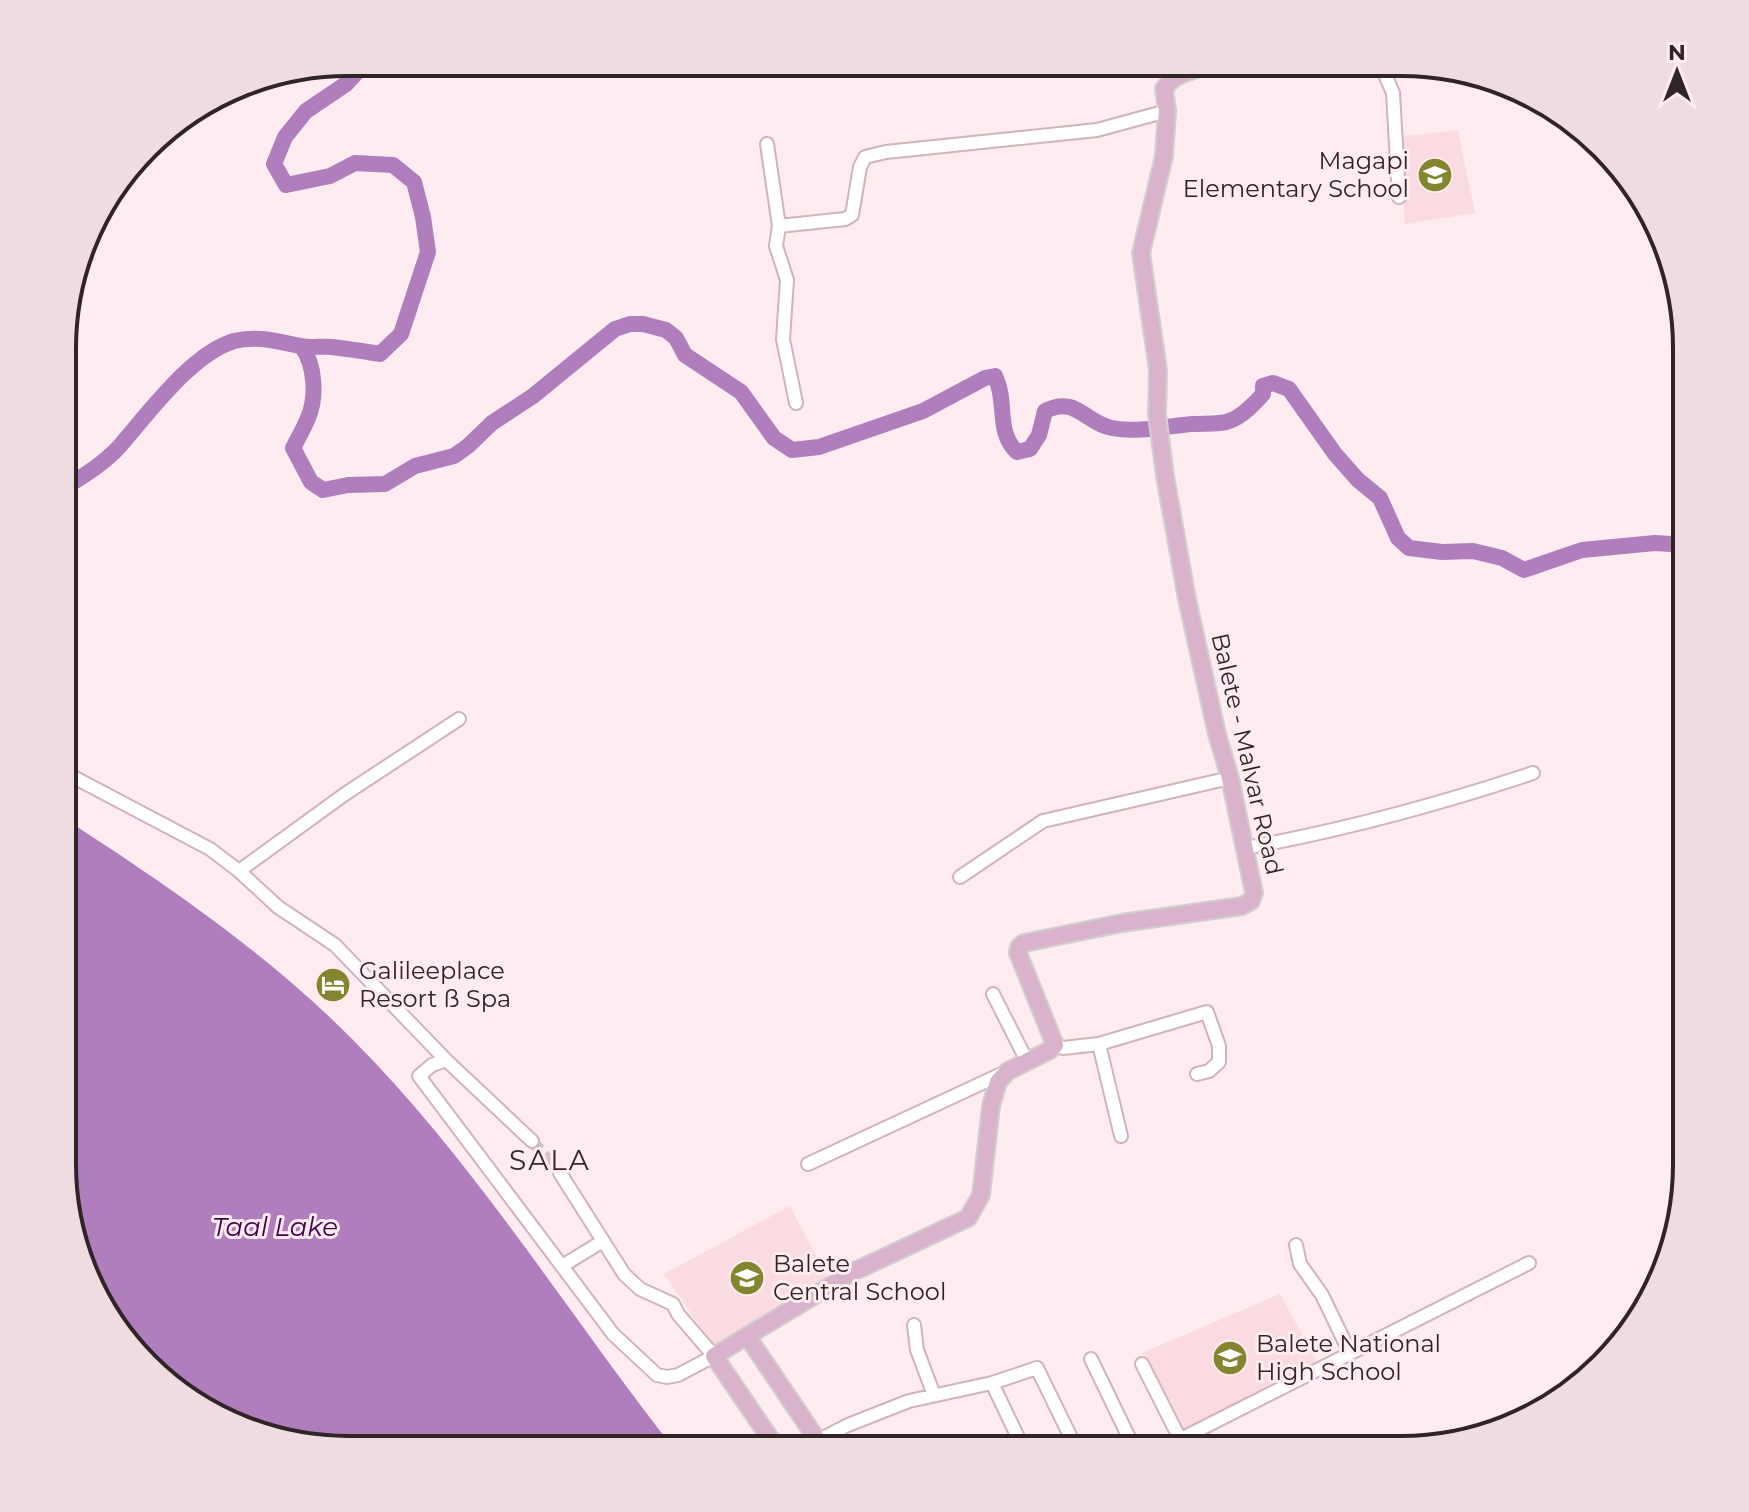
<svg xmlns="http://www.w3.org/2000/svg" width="1749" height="1512" viewBox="0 0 1749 1512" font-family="Montserrat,sans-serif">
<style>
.built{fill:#fbdbe2}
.water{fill:#b07ebc}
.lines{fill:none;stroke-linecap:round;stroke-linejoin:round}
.river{stroke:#b07ebc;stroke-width:16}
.minor-tunnel{stroke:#d6c4c8;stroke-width:12;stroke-dasharray:12 6;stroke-linecap:butt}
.minor-casing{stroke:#d1b3ba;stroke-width:16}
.major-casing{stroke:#d1cfcf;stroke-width:20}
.minor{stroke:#fff;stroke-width:12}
.major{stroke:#d9b3cb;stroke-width:16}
.labels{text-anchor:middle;stroke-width:6;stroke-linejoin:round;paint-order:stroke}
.poi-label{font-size:24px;fill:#302427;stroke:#ffecf0;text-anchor:start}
.street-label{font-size:24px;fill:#302427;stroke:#ffecf0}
.water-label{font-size:26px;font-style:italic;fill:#440151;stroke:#ffecf0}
.quarter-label{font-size:28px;letter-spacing:2px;fill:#3b252b;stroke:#ffecf0}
.rim{fill:none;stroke:#302427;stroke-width:4}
</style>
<rect width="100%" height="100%" fill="#ffecf0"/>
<path class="built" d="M1458 130 1475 213 1405 224 1399 137Z
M790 1206 830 1282 714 1347 664 1274Z
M1280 1294 1318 1364 1182 1431 1142 1353Z"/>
<path class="water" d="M63 817C88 835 114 850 139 868 212 917 290 976 352 1039 475 1162 567 1313 675 1450H348L238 1428 145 1366 84 1274 63 1183Z"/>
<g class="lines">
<path class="river" d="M302 347C315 365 317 397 308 418 304 428 298 438 293 448L311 482 323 490 348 485 385 484 415 466 454 456 468 446 492 423 533 396 615 329 630 324H643L666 330 676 338 685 355 741 392 774 438 792 450 819 447 923 411 985 378 995 376C1008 403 995 431 1017 452L1030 449 1039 435 1045 411C1076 395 1085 423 1112 428 1138 433 1166 426 1192 424 1204 423 1219 425 1229 421 1242 417 1254 404 1263 394V386L1273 383 1289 389 1335 454 1358 480 1380 498 1398 538 1409 548 1442 552 1473 551 1502 558 1524 570 1582 550 1655 543 1687 545
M64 488C83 476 103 464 118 448 148 414 191 354 234 341 257 335 279 342 301 346 311 348 322 346 332 347 348 349 364 351 380 354L401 334 428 252 423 217 414 182 393 165 355 163 330 176 286 185 274 164 285 137 306 111 346 84 366 62"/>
<path class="minor-tunnel" d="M532 1141 560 1173"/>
<defs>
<path id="minor" d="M1380 63 1393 93 1399 197
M767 144 779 226
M796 403 783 339 787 280 776 246 779 226 845 219 852 215 860 167 865 157 886 152 1097 130 1167 111
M64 772 210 849 239 871 278 907 335 945 446 1060 532 1141
M1246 848C1343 830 1440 804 1533 773
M239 871 345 794 459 719
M960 877 1043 821 1230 778
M993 994 1027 1061
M1099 1044 1207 1012 1219 1046V1062L1209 1071 1197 1074
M1055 1045 1063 1048 1099 1044 1121 1136
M446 1060 432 1065 419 1076 613 1334 657 1375 667 1377 678 1375 714 1356 678 1314 673 1304 640 1289 624 1274 560 1173
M808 1164 1008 1071
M1296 1245 1300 1264 1322 1295 1350 1353
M562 1266 603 1241
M914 1325 917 1350 934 1395
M1091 1359 1135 1450
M1142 1364 1180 1439
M992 1383 1024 1450
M819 1440 848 1425 909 1401 992 1383 1037 1368 1077 1450
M1159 1450 1529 1263"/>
<path id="major" d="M747 1336 824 1450
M778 1450 714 1356 855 1271 968 1218 981 1195 991 1106 998 1082 1008 1071 1050 1050 1055 1045 1018 953 1019 947 1024 943 1122 923 1242 906 1251 901 1254 893 1230 778 1217 734 1187 599 1165 476 1157 414 1158 370 1141 253 1164 156 1167 111 1164 89C1174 72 1197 70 1214 63"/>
</defs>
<use href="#minor" class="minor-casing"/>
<use href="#major" class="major-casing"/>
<use href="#minor" class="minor"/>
<use href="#major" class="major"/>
</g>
<defs>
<symbol id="school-disc" viewBox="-11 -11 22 22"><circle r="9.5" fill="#84852f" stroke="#ffecf0"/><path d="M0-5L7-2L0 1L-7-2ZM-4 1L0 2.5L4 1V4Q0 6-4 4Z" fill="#fff"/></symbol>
<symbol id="hotel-disc" viewBox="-11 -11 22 22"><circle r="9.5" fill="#84852f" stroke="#ffecf0"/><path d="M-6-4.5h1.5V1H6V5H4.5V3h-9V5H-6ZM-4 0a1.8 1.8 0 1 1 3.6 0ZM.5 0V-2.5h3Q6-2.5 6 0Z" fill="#fff"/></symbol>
</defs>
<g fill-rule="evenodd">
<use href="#school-disc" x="1415" y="155" width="40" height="40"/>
<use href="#hotel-disc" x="313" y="965" width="40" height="40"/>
<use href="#school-disc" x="727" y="1258" width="40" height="40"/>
<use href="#school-disc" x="1210" y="1338" width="40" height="40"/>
</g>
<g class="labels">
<g class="poi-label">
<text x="1409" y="169" text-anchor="end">Magapi<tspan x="1409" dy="28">Elementary School</tspan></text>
<text x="359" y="979">Galileeplace<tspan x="359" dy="28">Resort ß Spa</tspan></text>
<text x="773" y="1272">Balete<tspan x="773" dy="28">Central School</tspan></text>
<text x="1256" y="1352">Balete National<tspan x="1256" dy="28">High School</tspan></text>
</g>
<g class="street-label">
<text transform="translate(1247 754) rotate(77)" y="8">Balete - Malvar Road</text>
</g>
<g class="water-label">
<text x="275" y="1236">Taal Lake</text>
</g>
<g class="quarter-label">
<text x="550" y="1170">SALA</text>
</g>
</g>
<path d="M0 0H1749V1512H0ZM348 76H1401A272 272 0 0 1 1673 348V1164A272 272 0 0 1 1401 1436H348A272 272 0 0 1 76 1164V348A272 272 0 0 1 348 76Z" fill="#eedce0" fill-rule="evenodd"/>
<path class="rim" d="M348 76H1401A272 272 0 0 1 1673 348V1164A272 272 0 0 1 1401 1436H348A272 272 0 0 1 76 1164V348A272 272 0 0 1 348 76Z"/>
<g transform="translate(1677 72)" stroke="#ffecf0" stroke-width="6" paint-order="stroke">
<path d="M0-6L14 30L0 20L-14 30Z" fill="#302427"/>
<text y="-12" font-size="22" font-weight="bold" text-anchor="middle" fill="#302427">N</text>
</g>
</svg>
